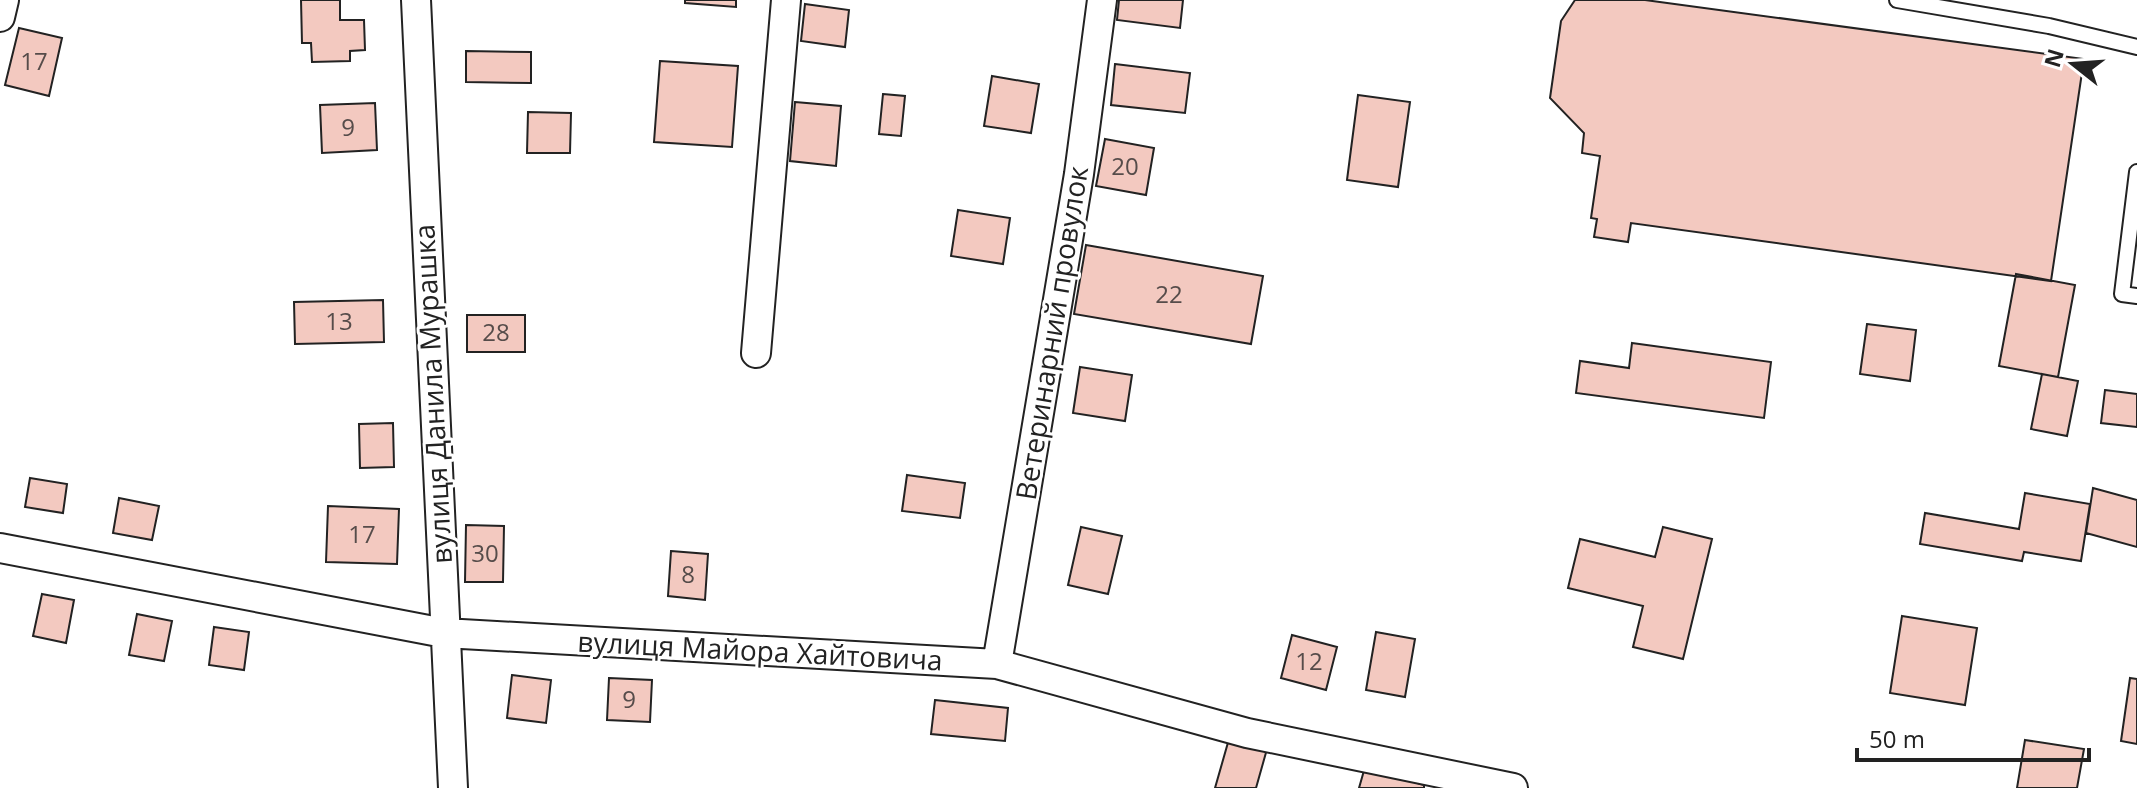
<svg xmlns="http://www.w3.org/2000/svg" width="2137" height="788" viewBox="0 0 2137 788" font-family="'Open Sans',sans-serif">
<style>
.building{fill:#f3c9c0;stroke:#222;stroke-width:2}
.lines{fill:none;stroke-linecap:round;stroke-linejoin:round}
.service-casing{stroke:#222;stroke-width:18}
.minor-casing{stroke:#222;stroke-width:32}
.service{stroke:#fff;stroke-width:14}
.minor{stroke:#fff;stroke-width:28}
.labels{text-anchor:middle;stroke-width:6;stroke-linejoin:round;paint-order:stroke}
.number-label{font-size:24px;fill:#564c4a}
.street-label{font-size:28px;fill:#222;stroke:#fff}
</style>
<rect width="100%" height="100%" fill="#fff"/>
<path class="building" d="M301 0H340V20H364L365 50 350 51V61L312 62 311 43H302Z
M685 0H736V7L685 3Z
M1119 0H1183L1180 28 1117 20Z
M1575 0H1645L2084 59 2051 281 1631 223 1628 242 1594 237 1597 219 1591 218 1600 156 1582 153 1584 133 1550 98 1561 21Z
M805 4 849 10 845 47 801 41Z
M19 28 62 38 49 96 5 85Z
M466 51 531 52V83L466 82Z
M660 61 738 66 732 147 654 142Z
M1115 64 1190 73 1185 113 1111 105Z
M992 76 1039 84 1031 133 984 126Z
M883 94 905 96 901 136 879 134Z
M1358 95 1410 102 1398 187 1347 180Z
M795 102 841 106 836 166 790 161Z
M375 103 377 150 322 153 320 105Z
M528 112 571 113 570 153H527Z
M1105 139 1154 148 1146 195 1096 186Z
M958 210 1010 218 1003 264 951 256Z
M1086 245 1263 276 1251 344 1074 314Z
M2016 274 2075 285 2058 377 1999 366Z
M383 300 384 342 295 344 294 302Z
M467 315H525V352H467Z
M1867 324 1916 330 1910 381 1860 374Z
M1632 343 1771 362 1764 418 1576 393 1580 361 1629 368Z
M1080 367 1132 375 1125 421 1073 413Z
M2042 374 2078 381 2067 436 2031 429Z
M2105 390 2137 394V427L2101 423Z
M393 423 394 467 360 468 359 424Z
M907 475 965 483 960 518 902 511Z
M30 478 67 484 63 513 25 507Z
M2093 488 2137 500V547L2086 533Z
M2025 493 2090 504 2081 561 2024 552 2022 561 1920 544 1925 513 2019 529Z
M119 498 159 506 152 540 113 533Z
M328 506 399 509 397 564 326 562Z
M466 525 504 526 503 582H465Z
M1081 527 1122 536 1108 594 1068 585Z
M1663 527 1712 539 1683 659 1633 647 1643 606 1568 588 1580 539 1655 557Z
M671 551 708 554 705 600 668 596Z
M42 594 74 600 66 643 33 636Z
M137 614 172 621 164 661 129 655Z
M1902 616 1977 628 1965 705 1890 693Z
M214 627 249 632 244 670 209 665Z
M1376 632 1415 639 1405 697 1366 690Z
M1292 635 1337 647 1326 690 1281 678Z
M512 675 551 680 546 723 507 718Z
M609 678 652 680 650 722 607 720Z
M2130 678 2137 679V744L2121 741Z
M935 700 1008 708 1005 741 931 734Z
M1229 739 1267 749 1256 788H1215Z
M2025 740 2084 749 2077 788H2017Z
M1365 767 1424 785V788H1359Z"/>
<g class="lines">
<defs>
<path id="service" d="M1897 0 2049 26 2137 47
M2137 172 2122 294 2137 296"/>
<path id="minor" d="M416 0 453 788
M0 17 4 0
M756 353 786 0
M0 548 444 633 997 664 1247 733 1513 788
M997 664 1079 174 1102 0"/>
</defs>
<use href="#service" class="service-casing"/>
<use href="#minor" class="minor-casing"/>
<use href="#service" class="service"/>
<use href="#minor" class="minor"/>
</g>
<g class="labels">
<g class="number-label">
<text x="34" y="70">17</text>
<text x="348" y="136">9</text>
<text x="1125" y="175">20</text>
<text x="1169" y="303">22</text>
<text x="339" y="330">13</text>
<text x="496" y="341">28</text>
<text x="362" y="543">17</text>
<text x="485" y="562">30</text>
<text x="688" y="583">8</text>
<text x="1309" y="670">12</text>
<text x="629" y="708">9</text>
</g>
<g class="street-label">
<text transform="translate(1052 333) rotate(-81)" y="10">Ветеринарний провулок</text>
<text transform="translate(433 394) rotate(-93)" y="10">вулиця Данила Мурашка</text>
<text transform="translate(760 651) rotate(3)" y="10">вулиця Майора Хайтовича</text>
</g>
</g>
<g transform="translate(2073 64) rotate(287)" stroke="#ffffff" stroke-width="6" paint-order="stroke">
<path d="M0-6L14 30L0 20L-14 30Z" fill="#222222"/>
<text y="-12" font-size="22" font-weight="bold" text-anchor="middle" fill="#222222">N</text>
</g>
<path d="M1857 748v12h232v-12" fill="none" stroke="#222222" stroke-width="4"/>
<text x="1869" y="748" font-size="24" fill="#222222" stroke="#ffffff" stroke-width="6" paint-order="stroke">50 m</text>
</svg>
